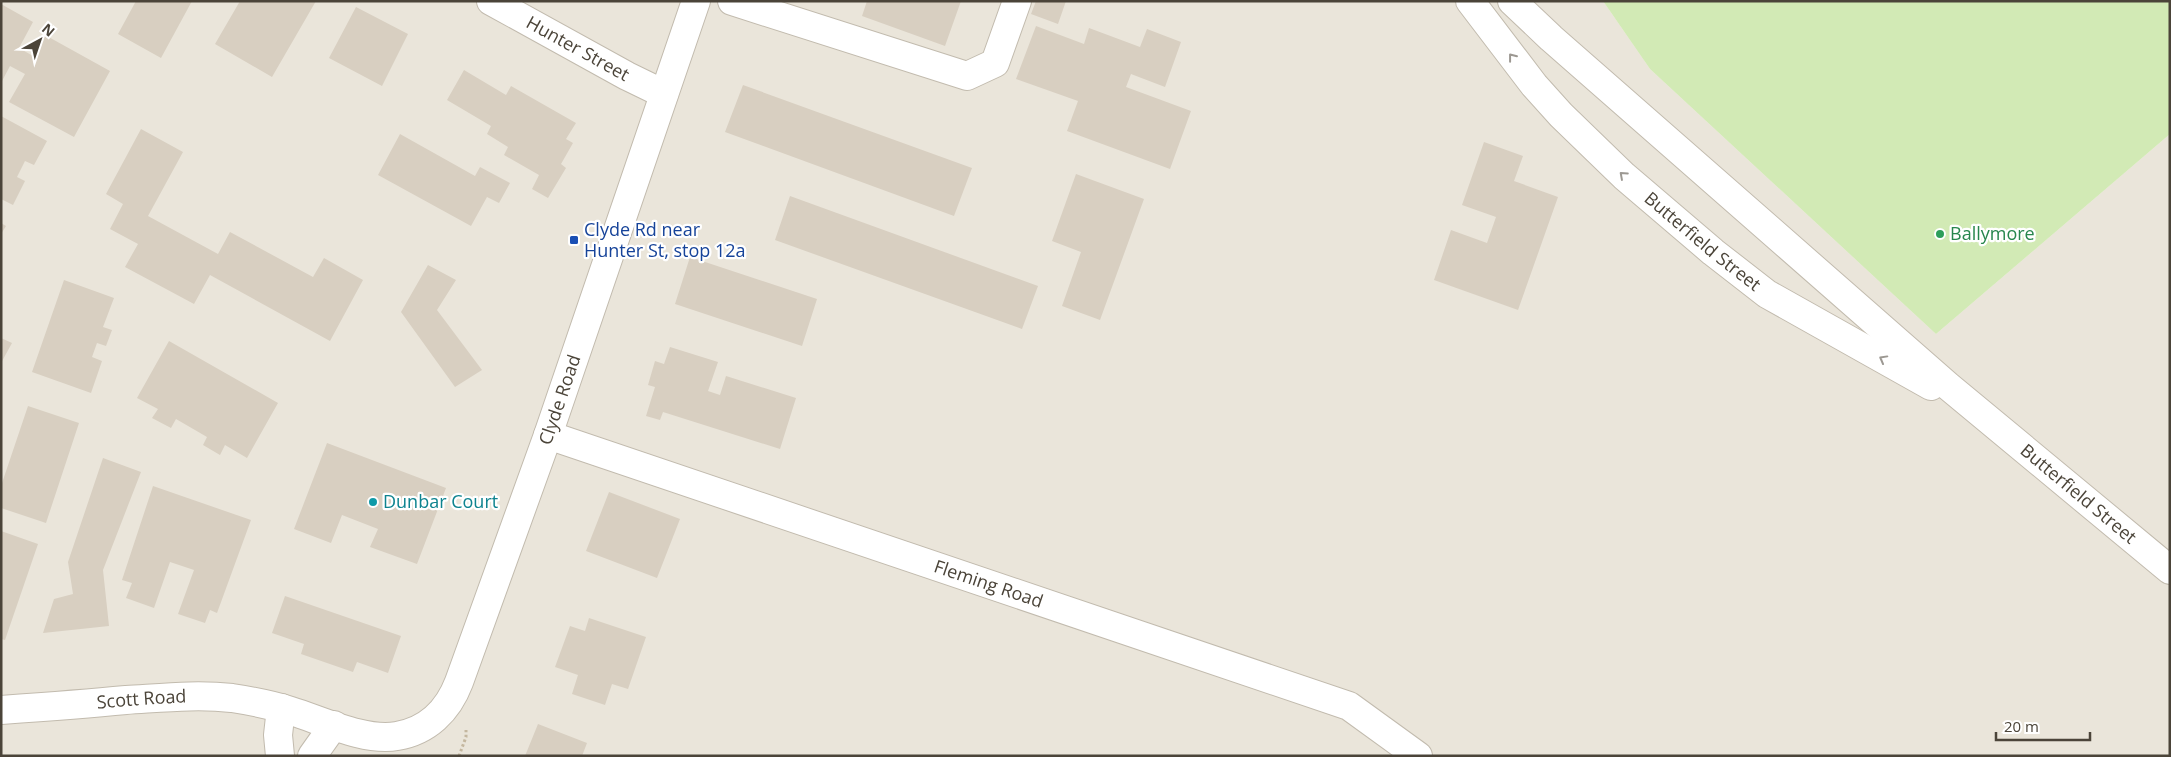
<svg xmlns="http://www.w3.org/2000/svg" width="2171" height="757" viewBox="0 0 2171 757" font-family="'Open Sans',sans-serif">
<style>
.residential{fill:#eae5da}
.green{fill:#d2eab5}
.building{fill:#d8cfc1}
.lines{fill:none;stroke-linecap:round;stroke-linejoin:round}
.minor-casing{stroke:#c2bbae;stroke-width:30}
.path{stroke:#c4b79f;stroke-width:3;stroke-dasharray:2.5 2.5;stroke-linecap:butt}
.minor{stroke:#fff;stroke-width:28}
.oneway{stroke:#9c9892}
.leisure-dot{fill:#2e9e5b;stroke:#fff;stroke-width:2}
.transit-dot{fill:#1a4fb4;stroke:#fff;stroke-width:2}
.culture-dot{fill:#0f9aa8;stroke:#fff;stroke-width:2}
.labels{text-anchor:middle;stroke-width:4.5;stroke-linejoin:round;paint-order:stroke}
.street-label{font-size:18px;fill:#4b4439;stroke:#fff}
.transit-label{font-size:18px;fill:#164399;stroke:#fff;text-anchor:start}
.leisure-label{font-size:18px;fill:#27864d;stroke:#fff;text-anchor:start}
.culture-label{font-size:18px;fill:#0d838f;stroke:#fff;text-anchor:start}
</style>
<rect width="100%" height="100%" fill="#f6f3ec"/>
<path class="residential" d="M1 1H1603L1650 69 1936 334 2170 134V756H1Z"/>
<path class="green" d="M1603 1H2170V134L1936 334 1650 69Z"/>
<path class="building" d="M136 1H192L161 58 118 34Z
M240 1H316L272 77 215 44Z
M867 1H961L945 46 862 16Z
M1036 1H1066L1058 24 1031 14Z
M1 4 33 22 19 48 33 56 45 35 110 71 74 137 9 102 25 74 10 66 1 83Z
M356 7 408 34 382 86 329 58Z
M1036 26 1084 44 1089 28 1140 47 1147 29 1181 42 1165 87 1131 74 1126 87 1191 111 1170 169 1067 131 1078 101 1016 79Z
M464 70 506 95 511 86 576 123 566 139 573 143 561 164 566 168 548 198 532 189 539 175 504 155 508 147 487 134 491 126 447 100Z
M743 85 972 168 954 216 725 132Z
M1 116 47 141 34 165 25 161 17 177 25 181 13 205 1 199Z
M141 129 183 152 148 216 218 254 230 232 313 277 324 258 363 280 330 341 210 275 194 304 125 267 138 244 110 229 123 204 106 194Z
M400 134 475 176 480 167 510 183 499 203 487 197 471 226 378 175Z
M1484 142 1523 156 1514 181 1558 197 1518 310 1434 280 1451 230 1487 243 1496 217 1462 205Z
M1076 174 1144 199 1100 320 1062 306 1081 252 1052 241Z
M790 196 1038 286 1022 329 775 240Z
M1 223 6 226 1 234Z
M690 257 817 299 802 346 675 304Z
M428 265 456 280 437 310 482 370 455 387 401 312Z
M64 280 114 298 103 327 112 330 106 346 97 343 92 357 102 361 91 393 32 372Z
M1 338 12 343 1 363Z
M169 341 278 403 247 458 225 445 220 455 203 445 207 437 176 419 171 428 152 418 158 409 137 398Z
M670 347 718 362 708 391 720 395 726 376 796 398 780 449 663 412 660 420 646 416 655 387 648 385 655 361 664 364Z
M28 406 79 423 46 523 1 508V486Z
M327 443 446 488 417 564 370 547 378 529 342 515 331 543 294 529Z
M103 458 141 472 103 570 109 626 43 633 54 599 73 594 68 562Z
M153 486 251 520 217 613 210 610 205 623 178 614 194 570 170 562 154 608 126 598 132 583 122 580Z
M609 492 680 519 657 578 586 551Z
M1 531 38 544 5 640 1 639Z
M285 596 401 636 388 673 357 662 353 672 301 654 304 644 272 633Z
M589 618 646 637 628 689 612 684 605 705 572 694 578 675 555 667 570 626 585 631Z
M538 724 587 743 582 756H525Z"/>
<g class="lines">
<defs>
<g id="minor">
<path id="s1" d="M491 1 627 76 664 94"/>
<path d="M732 1 967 76 995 63 1017 1"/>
<path id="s2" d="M1470 1 1534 85 1561 115 1624 176 1713 252 1767 294 1931 386"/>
<path id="s3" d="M1512 1 1551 38 1948 386 2170 570"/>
<path id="s4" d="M548 435 1349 706 1418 756"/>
<path id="s5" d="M1 710C43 707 84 704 126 700 161 698 196 694 232 698 251 701 272 705 291 711 321 720 365 742 397 736 427 731 448 711 459 682L548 435 696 1"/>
<path d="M280 756 278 735 281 708"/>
<path d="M312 756 334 725"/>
</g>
</defs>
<use href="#minor" class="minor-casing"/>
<path class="path" d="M459 756 466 737V730"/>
<use href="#minor" class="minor"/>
</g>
<defs><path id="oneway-chevron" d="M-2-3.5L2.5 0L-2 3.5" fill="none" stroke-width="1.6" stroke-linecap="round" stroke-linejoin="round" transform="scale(1.25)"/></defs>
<g class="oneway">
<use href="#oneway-chevron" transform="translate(1512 57) rotate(-128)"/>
<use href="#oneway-chevron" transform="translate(1623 175) rotate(-138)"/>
<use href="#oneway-chevron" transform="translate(1883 359) rotate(-151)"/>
</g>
<circle class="leisure-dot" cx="1940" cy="234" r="5"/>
<rect class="transit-dot" x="569" y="235" width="10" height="10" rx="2.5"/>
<circle class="culture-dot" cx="373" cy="502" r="5"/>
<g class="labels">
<g class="street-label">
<text dy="6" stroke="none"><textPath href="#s1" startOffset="99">Hunter Street</textPath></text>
<text dy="6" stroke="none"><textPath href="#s2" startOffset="336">Butterfield Street</textPath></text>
<text dy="6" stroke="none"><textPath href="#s5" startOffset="788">Clyde Road</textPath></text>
<text dy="6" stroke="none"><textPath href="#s3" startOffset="751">Butterfield Street</textPath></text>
<text dy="6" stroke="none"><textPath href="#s4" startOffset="465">Fleming Road</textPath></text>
<text dy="6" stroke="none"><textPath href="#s5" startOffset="141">Scott Road</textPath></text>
</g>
<g class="transit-label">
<text x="584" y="236">Clyde Rd near<tspan x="584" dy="21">Hunter St, stop 12a</tspan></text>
</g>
<g class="leisure-label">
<text x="1950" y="240">Ballymore</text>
</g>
<g class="culture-label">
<text x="383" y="508">Dunbar Court</text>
</g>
</g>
<rect width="2171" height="757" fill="none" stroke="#4b4439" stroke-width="5"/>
<g transform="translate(40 40) rotate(40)" stroke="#ffffff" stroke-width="4" paint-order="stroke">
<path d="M0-4L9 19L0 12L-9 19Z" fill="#4b4439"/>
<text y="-8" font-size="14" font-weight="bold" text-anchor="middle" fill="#4b4439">N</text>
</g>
<path d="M1996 732v8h94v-8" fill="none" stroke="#4b4439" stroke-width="2.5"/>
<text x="2004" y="732" font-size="15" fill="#4b4439" stroke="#ffffff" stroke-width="4" paint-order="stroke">20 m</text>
</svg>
